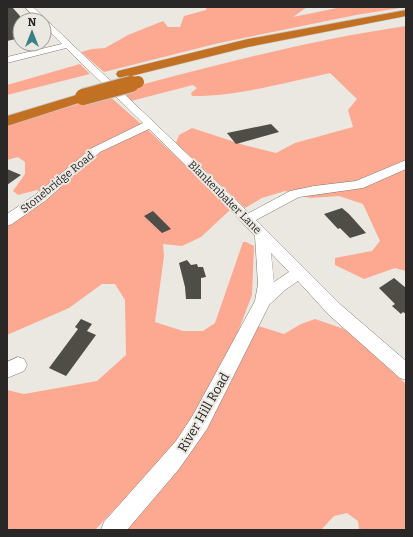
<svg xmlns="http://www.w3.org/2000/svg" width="413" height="537" viewBox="0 0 413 537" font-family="Bitter,serif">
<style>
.green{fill:#fda891}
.building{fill:#4e4d48}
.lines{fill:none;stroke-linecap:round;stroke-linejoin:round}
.minor-casing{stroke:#7c7974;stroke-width:1}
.highway-casing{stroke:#c7c7c7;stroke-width:1}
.minor{fill:#fff;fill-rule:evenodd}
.highway{fill:#c27021;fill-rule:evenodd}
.highway-bridge-far1-casing{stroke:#c7c7c7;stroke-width:13;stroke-linecap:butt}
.highway-bridge-casing{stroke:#c7c7c7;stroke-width:18;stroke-linecap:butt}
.highway-bridge-far1{stroke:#c27021;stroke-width:12}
.highway-bridge{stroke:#c27021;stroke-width:16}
.labels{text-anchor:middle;stroke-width:4;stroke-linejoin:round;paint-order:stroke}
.street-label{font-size:11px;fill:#292826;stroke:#ebe7e1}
.near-street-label{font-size:13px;fill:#292826;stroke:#ebe7e1}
</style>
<rect width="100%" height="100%" fill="#ebe7e1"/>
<path class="green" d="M207 7H307L293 17 342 7H406L356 15 219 43 104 72 81 52 92 49 105 48 128 35 163 21 168 27H180L184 16 206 10Z
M406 26V271L395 268 364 279 335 265V258L372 251 380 241 363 204 339 196 310 198 285 191 262 198 245 208 176 143 179 135 192 128 244 145 276 153 295 143 353 127 348 110 357 99 330 73C289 82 233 97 192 96L191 93 197 88 193 85 131 101 122 90C216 65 310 40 406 26Z
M80 64 90 74 7 95V85Z
M108 95 148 130 231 209 201 237 182 246 163 244 164 256 155 322 183 331H203L215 323 243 242H246L254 246 252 295 231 350 175 446 95 530H7V390L24 394 97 381 126 355 125 300 115 284H102L69 308 7 335V224L51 196 37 190 18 195 13 191 25 174V162L18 157 7 160V125Z
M315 319 347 330 406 384V530H359L358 521 347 513 334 516 321 530H123L255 325 284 334 301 324Z"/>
<path class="building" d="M7 7H12L20 16V38L7 41Z
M271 124 279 132 236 144 227 133Z
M7 169 21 175 7 185Z
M342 208 349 214 366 233 350 238 340 228 338 229 324 214Z
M153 211 171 229 162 233 144 216Z
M187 260 191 265 197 264 198 267H203L206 277 201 278V299H186L185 287 179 263Z
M394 278 406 288V314L403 312 401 314 392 306 395 304 379 288Z
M81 319 92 324 87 331 96 335 66 376 49 368 78 329 75 327Z"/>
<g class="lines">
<defs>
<path id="minor" d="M25 7H33L249 213 290 191 314 186 356 181 406 160V169L363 188 299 197 256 220 341 305 406 361V380L400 378 329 315 298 281 285 290 269 305 207 429 179 469 127 530H101L104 522 176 441 193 415 255 301 258 284 255 236 215 194 149 129 100 152 45 201 12 224 7 226V214L35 195 92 148 143 123 66 48 7 63V57L62 44 44 26V20H37ZM271 253 289 272 274 282Z
M18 357 24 359 27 365 24 371 7 378V362Z"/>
<path id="highway" d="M406 10V16L248 47 123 78 118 77 116 74 118 71 248 39Z
M83 93 88 94 90 97 88 100 7 126V116Z"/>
</defs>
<use href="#minor" class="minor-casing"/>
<use href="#highway" class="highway-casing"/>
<use href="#minor" class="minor"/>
<use href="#highway" class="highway"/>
<defs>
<path id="highway-bridge-far1" d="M127 85 138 82"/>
<path id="highway-bridge" d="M83 97 131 84"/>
</defs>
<use href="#highway-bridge-far1" class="highway-bridge-far1-casing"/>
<use href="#highway-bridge" class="highway-bridge-casing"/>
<use href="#highway-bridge-far1" class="highway-bridge-far1"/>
<use href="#highway-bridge" class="highway-bridge"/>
</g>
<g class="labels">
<g class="street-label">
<text transform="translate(57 182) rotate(-39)" y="4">Stonebridge Road</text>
<text transform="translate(225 197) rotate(45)" y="4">Blankenbaker Lane</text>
</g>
<g class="near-street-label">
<text transform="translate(203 412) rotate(-60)" y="5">River Hill Road</text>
</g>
</g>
<rect width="413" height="537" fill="none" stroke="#292826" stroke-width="16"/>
<g transform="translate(32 32)"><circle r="19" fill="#ebe7e1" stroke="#9d9b96"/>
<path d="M0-3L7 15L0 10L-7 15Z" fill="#388082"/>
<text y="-6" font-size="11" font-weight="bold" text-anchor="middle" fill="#292826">N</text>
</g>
</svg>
